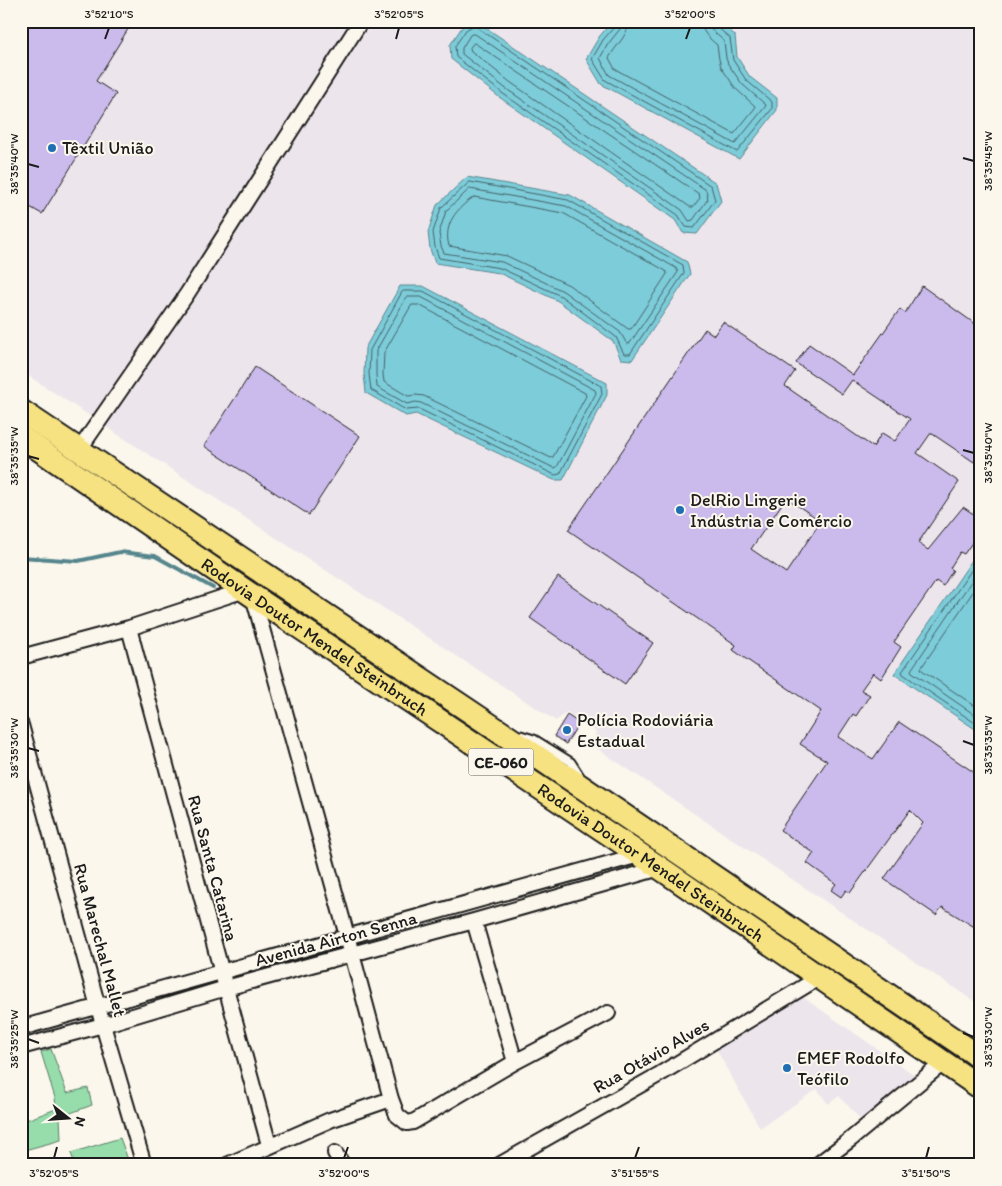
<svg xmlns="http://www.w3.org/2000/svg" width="1002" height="1186" viewBox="0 0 1002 1186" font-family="Itim,sans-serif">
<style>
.built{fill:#ede5ec}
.green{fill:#96ddab;stroke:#597c64}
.water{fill:#7dccd9;stroke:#56868d}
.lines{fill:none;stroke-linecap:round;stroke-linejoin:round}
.shore{stroke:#436268;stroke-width:1}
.stream{stroke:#56868d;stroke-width:4}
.building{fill:#cbbbec;stroke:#1c1c1c;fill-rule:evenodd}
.service-casing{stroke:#1c1c1c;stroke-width:11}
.minor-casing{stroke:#1c1c1c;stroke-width:18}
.trunk-casing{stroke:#1c1c1c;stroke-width:26}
.service{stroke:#fbf7ec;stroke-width:7}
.minor{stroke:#fbf7ec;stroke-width:14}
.trunk{stroke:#f7e281;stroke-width:22}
.ticks{fill:none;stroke:#1c1c1c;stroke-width:2}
.poi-dot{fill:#1f6fb2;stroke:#fbf7ec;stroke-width:2}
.labels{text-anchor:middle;stroke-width:4;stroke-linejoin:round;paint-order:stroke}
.shield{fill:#fbf7ec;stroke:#5f5e5a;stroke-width:1}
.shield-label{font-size:16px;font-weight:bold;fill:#1c1c1c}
.poi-label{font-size:18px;fill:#1c1c1c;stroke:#fbf7ec;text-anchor:start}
.street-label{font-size:18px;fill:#1c1c1c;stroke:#fbf7ec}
.neatline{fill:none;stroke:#1c1c1c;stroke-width:2}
.ticks-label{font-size:12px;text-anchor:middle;fill:#1c1c1c}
</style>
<rect width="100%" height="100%" fill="#fbf7ec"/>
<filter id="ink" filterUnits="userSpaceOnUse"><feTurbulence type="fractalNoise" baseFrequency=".02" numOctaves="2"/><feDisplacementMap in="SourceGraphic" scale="10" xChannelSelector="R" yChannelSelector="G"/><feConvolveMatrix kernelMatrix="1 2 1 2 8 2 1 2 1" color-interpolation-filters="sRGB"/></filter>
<g filter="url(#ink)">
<path class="built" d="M21 21H981V1006L592 745 596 732 567 712 556 721 21 371Z
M797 993 876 1048 916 1076 861 1120 839 1096 828 1104 817 1089 760 1128 714 1045Z"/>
<path class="green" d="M51 1049 67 1093 88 1088 92 1105 60 1117 61 1140 21 1151V1122L56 1109 55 1098 41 1052Z
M120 1138 130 1165H75L71 1153Z"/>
<path class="water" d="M612 21H718L735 35 737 57 750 77 777 98V110L739 159 601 84 586 59 599 37Z
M479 23 716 183 721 201 697 234 683 233 675 220 499 97 451 59 450 45 464 24Z
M467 177 570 195 687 262 690 274 632 360 621 359 613 341 558 301 499 273 435 263 430 249 428 232 437 205Z
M400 286H423L607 383V395L563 480H554L416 414 406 416 366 393 364 374 365 348Z
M981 547V733L894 674Z"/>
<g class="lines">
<path class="shore" d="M616 21 615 26 603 40 592 59 605 80 737 152 772 109V102L746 80 733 60 730 38 717 27 715 21
M622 21 620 29 608 44 600 58 609 75 735 144 765 107 766 105 742 84 728 64 726 58 724 41C718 35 709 31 709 21
M629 21C629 35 615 46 609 58L615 69 734 134 755 108V106L736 89 721 67 719 59 717 45C709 38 702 33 701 21
M473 26H475L711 186 715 200 695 227 693 228 686 227 678 215 502 93 456 57 455 46 466 30Z
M473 34H475L706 190 708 199 693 220 689 221 682 210 505 88 462 54V48L470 35Z
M474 43 476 44 699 194 700 198 693 207H690L510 82 471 51 470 48Z
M470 182 568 200 683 265 684 273 630 354H624L616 337 561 296 500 268 439 258 435 247 433 232 441 208Z
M470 189 566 206 676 268 678 272 630 343 627 344 620 332 563 291 502 262 444 253 441 246 439 233 446 211Z
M474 197 563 213 666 271 667 274 631 329H628L569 285 507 256 449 246C443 224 457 208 474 197Z
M404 291H423L601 386 602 394 560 474 555 475 419 409 406 410 371 390 369 374 370 350 402 292Z
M408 297H421L595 390 596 393 557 467 554 468 421 403 416 402 407 404 377 387 376 374V351L406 298Z
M412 305H419L585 393 586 396 553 457 551 458 424 396 416 395 408 396 384 382 383 374 384 353Z
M981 556 902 672 903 674 981 727
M981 567 911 670 912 672 981 719
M981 580 921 668 922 670 981 710"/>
<path class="stream" d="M21 557 78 561 120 552 155 556 213 588"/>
</g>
<path class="building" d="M21 21H133L96 81 116 94 42 214 21 202Z
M922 286 981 328V452L974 462 931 433 917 453 959 482 918 543 928 550 963 507 981 519V530L964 554 960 552 950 568 953 570 943 586 936 581 894 642 901 647 881 679 873 673 861 690 870 695 856 716 853 714 838 737 873 759 899 722 981 777V931L942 907 936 915 884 879 923 823 910 810 850 893 846 890 841 897 831 890 836 884 807 863 814 853 780 830 827 761 800 744 821 711 733 650 736 645 568 530 705 329 714 335 723 322 795 371 785 386 873 447 882 433 895 441 910 419 852 380 842 394 796 363 809 344 853 375 900 309 905 313ZM786 498 821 521 786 573 751 549Z
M255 367 360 436 309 515 204 446Z
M558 577 653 643 625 684 530 618Z
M567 715 579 723 566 744 554 736Z"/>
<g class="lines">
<defs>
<path id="service" d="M521 735 534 739 571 762 580 776"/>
<path id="minor" d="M79 450 187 294 361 21
M253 596 352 954 391 1099 397 1115 407 1123 413 1122 515 1062 608 1013
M129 628 226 988 269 1145
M21 657 129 628 245 590
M21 725 103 1025 144 1165
M474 921 515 1062
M21 1028 639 855
M21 1047 103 1025 226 988 474 921 660 868
M335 1153 343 1165
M227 1165 330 1120 391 1099
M499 1165 660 1074 820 977
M817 1165 851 1139 944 1062"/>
<g id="trunk">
<path d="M21 411 514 741 981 1058"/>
<path id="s1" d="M21 437 253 596 660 868 981 1088"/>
</g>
</defs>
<use href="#service" class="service-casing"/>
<use href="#minor" class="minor-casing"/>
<use href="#trunk" class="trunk-casing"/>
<use href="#service" class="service"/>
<use href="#minor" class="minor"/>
<use href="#trunk" class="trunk"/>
</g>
</g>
<path class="ticks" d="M105 39 109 28M396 39 399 28M686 39 690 28M963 158 974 161M28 164 39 167M963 450 974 453M28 456 39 459M963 741 974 745M28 748 39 751M963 1033 974 1037M28 1039 39 1043M54 1158 57 1147M344 1158 348 1147M635 1158 639 1147M926 1158 929 1147"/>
<g class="poi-dot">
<circle cx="52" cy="148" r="5"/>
<circle cx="680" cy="510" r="5"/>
<circle cx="567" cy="730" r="5"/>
<circle cx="787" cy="1068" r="5"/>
</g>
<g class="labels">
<rect class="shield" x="468.5" y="748.5" width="65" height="27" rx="4"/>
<g class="shield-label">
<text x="501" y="768">CE-060</text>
</g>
<g class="poi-label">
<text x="62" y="154">Têxtil União</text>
<text x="690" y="506">DelRio Lingerie<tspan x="690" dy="21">Indústria e Comércio</tspan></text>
<text x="577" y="726">Polícia Rodoviária<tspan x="577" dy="21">Estadual</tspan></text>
<text x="797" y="1064">EMEF Rodolfo<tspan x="797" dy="21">Teófilo</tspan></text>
</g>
<g class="street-label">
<text dy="6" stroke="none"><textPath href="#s1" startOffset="355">Rodovia Doutor Mendel Steinbruch</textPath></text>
<text dy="6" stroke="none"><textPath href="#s1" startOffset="760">Rodovia Doutor Mendel Steinbruch</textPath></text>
<text transform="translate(213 868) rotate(75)" y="6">Rua Santa Catarina</text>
<text transform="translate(336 939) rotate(-15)" y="6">Avenida Airton Senna</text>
<text transform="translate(100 940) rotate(75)" y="6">Rua Marechal Mallet</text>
<text transform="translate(651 1056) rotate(-30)" y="6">Rua Otávio Alves</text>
</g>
</g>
<rect width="1002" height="1186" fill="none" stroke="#fbf7ec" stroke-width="55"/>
<g transform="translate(68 1118) rotate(107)" stroke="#fbf7ec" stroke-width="4" paint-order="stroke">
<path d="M0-4L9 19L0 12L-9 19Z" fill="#1c1c1c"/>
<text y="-8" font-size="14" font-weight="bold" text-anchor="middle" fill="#1c1c1c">N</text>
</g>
<rect x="28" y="28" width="946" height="1130" class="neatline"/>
<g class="ticks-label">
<text x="109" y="18">3°52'10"S</text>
<text x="399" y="18">3°52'05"S</text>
<text x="690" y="18">3°52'00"S</text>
<text transform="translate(988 161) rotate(-90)" y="4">38°35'45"W</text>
<text transform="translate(14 164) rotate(-90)" y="4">38°35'40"W</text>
<text transform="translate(988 453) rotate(-90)" y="4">38°35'40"W</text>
<text transform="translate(14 456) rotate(-90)" y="4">38°35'35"W</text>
<text transform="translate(988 745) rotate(-90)" y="4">38°35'35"W</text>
<text transform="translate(14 748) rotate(-90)" y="4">38°35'30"W</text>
<text transform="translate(988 1037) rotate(-90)" y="4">38°35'30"W</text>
<text transform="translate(14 1039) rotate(-90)" y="4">38°35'25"W</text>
<text x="54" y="1177">3°52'05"S</text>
<text x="344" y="1177">3°52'00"S</text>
<text x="635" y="1177">3°51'55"S</text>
<text x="926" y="1177">3°51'50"S</text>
</g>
</svg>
